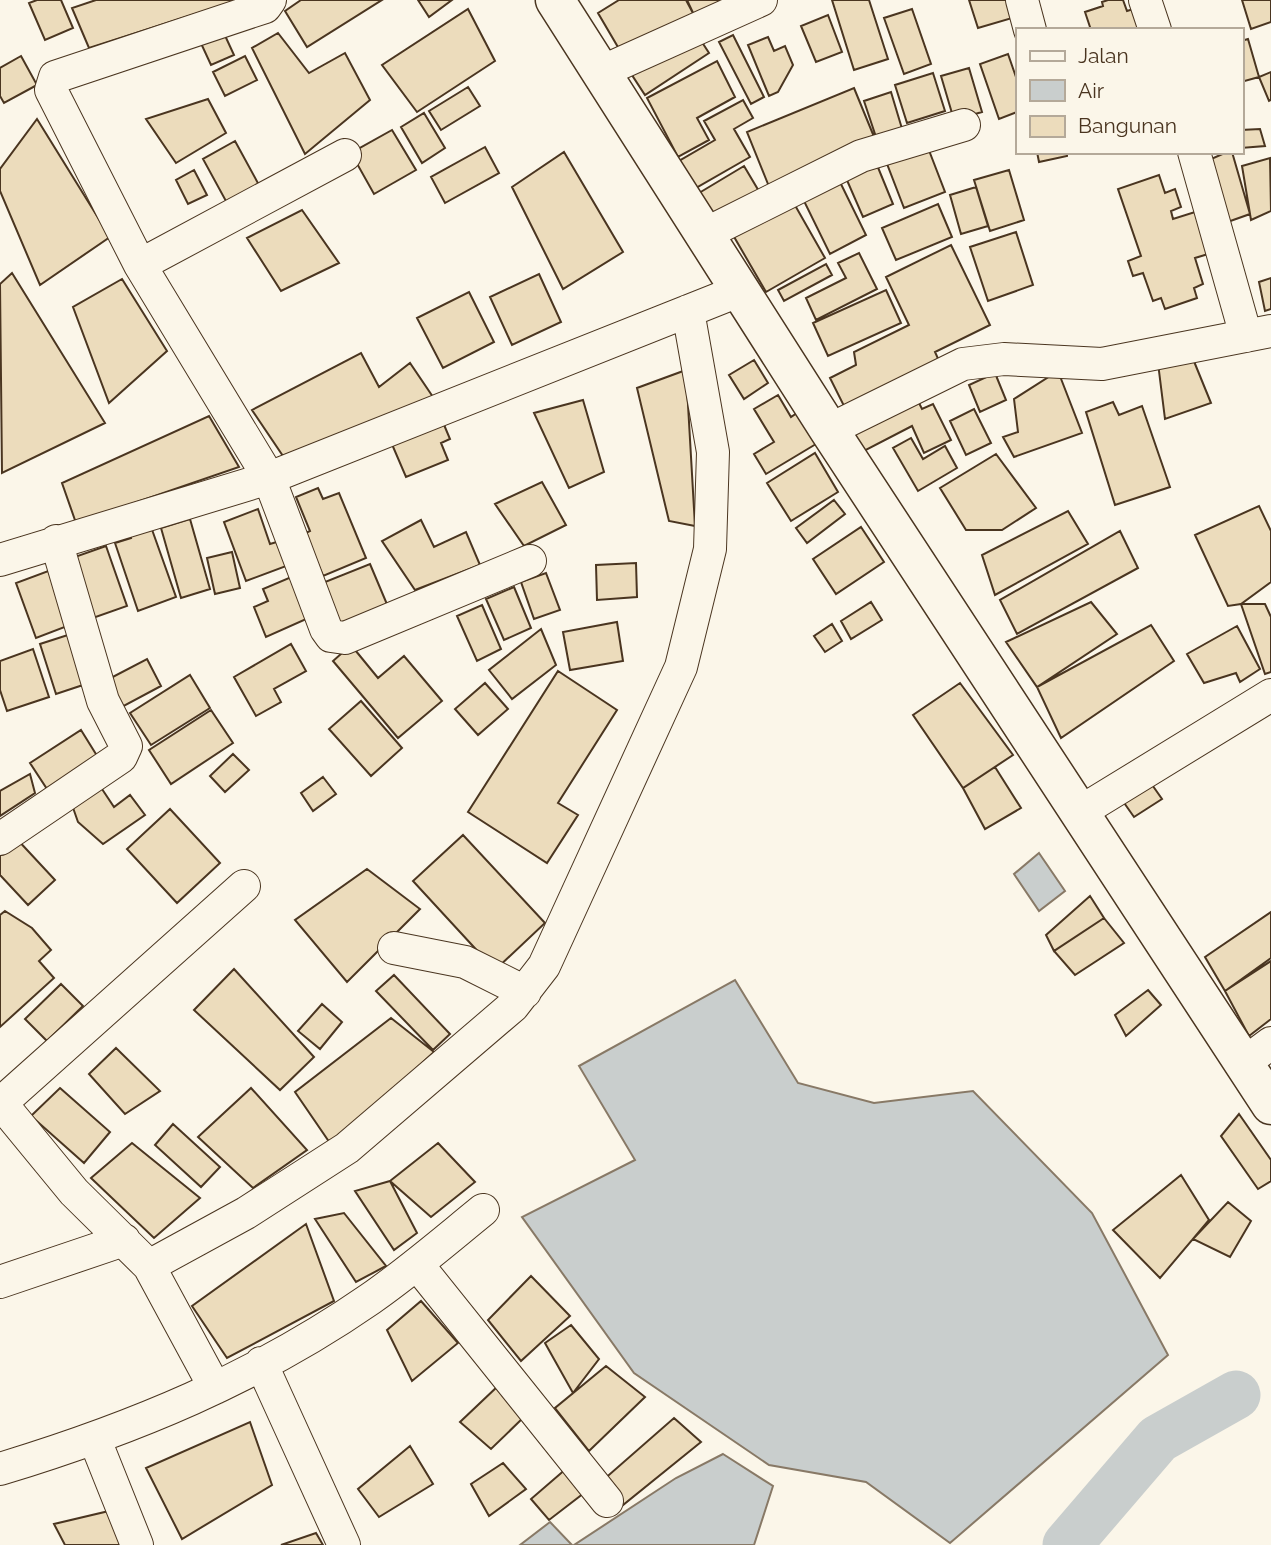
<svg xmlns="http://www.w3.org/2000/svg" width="1271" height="1545" viewBox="0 0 1271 1545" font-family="Raleway,sans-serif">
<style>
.water{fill:#c9cecd;stroke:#887966;stroke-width:2}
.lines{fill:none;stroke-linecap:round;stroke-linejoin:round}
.river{stroke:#c9cecd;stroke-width:49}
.building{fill:#ecdcbc;stroke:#4a3520;stroke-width:2}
.minor-casing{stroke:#4a3520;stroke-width:34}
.highway-casing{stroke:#4a3520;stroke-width:41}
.minor{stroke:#fbf6e9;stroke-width:32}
.highway{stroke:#fbf6e9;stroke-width:38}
</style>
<rect width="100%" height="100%" fill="#fbf6e9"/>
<path class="water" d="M1039 853 1065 891 1039 911 1014 874Z
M735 980 798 1083 874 1103 973 1091 1092 1213 1168 1355 950 1543 866 1482 769 1465 634 1373 522 1217 635 1160 579 1066Z
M723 1454 773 1486 754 1545H574L676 1478Z
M550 1522 572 1545H520Z"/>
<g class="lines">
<path class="river" d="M1067 1545 1158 1439 1236 1395"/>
</g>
<path class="building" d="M37 0H61L73 28 45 40 29 3Z
M96 0H239L89 48 72 8Z
M301 0H382L307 47 285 11Z
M418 0H452L429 17Z
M619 0H686L695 17 625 59 598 13Z
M687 0H729L695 17Z
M832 0H869L888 59 854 70Z
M969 0H1017L1022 15 978 28Z
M1108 0H1123L1127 11 1140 7 1147 30H1091L1085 12 1103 6 1102 2Z
M1242 0H1271V22L1251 29Z
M468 9 495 61 417 112 382 65Z
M912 9 931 64 904 74 884 18Z
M828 15 842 52 816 62 801 26Z
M222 29 234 55 211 65 199 39Z
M278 33 309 73 345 53 370 100 305 154 252 48Z
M733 35 764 97 751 104 719 42Z
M698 36 709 53 645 95 630 72Z
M768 37 774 51 785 46 793 65 778 92 769 96 748 45Z
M1248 39 1259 77 1241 82V41Z
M1008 54 1017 80V112L999 119 980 64Z
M21 56 37 85 4 103 0 96V68Z
M245 56 257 80 225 96 213 72Z
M717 61 735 97 697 118 709 140 678 157 647 98Z
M969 68 982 112 954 120 941 76Z
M1271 72V100L1269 101 1259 77Z
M933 73 945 111 907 123 895 85Z
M468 87 480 106 441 130 429 111Z
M854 88 877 144 770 189 747 132Z
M891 92 903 132 877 140 864 101Z
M208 99 226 133 176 163 146 119Z
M743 100 753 118 734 129 750 157 694 189 679 161 715 140 704 121Z
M424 113 445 148 422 163 401 127Z
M37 119 110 237 40 285 0 191V169Z
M1260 129 1265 146 1241 148V130Z
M392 130 416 170 374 194 351 153Z
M925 140 945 192 904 208 884 156Z
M235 141 259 185 227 203 203 159Z
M485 147 499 173 445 203 431 177Z
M564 152 623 252 563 289 512 187Z
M1037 152H1067V156L1039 162Z
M1227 152H1232L1250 214 1222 224 1202 163Z
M1270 158 1271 211 1251 220 1242 166Z
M877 165 893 204 863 217 846 178Z
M744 166 760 193 715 220 699 193Z
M194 170 207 195 188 204 176 180Z
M1009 170 1024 220 990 231 974 180Z
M1159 175 1165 193 1175 189 1181 207 1171 211 1173 219 1195 212 1208 254 1195 258 1203 284 1194 288 1197 298 1165 309 1161 298 1153 301 1143 273 1133 276 1128 261 1141 256 1118 189Z
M839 180 866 235 830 254 803 199Z
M976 187 988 226 961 234 950 195Z
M792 200 825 258 766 292 733 235Z
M938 204 952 237 896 260 882 228Z
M302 210 339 263 281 291 247 238Z
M1016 232 1033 285 988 301 970 247Z
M951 245 990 325 935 352 940 363 846 410 830 378 856 365 854 352 909 325 886 277Z
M859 253 877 289 816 320 806 298 846 278 838 263Z
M826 264 832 275 784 301 778 290Z
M12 273 105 423 2 473 0 284Z
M539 274 561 322 512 345 490 297Z
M1271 278V309L1265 311 1259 282Z
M122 279 167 351 109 403 73 307Z
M886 290 901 323 828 356 813 323Z
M469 292 494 342 443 368 417 318Z
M361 353 379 387 410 363 433 397 283 456 252 410Z
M1191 354 1211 403 1165 419 1158 363Z
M754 360 768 383 744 399 729 375Z
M686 370 695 526 669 521 637 388Z
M1058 371 1082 433 1014 457 1003 437 1018 432 1014 399Z
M995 373 1006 400 980 412 969 385Z
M914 393 922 409 933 404 951 440 924 453 912 426 862 452 848 425Z
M778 395 791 417 797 413 816 444 766 474 754 454 774 442 754 409Z
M583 400 604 472 569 488 534 413Z
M1113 402 1119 415 1142 406 1170 487 1115 505 1086 412Z
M974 409 991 443 966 455 950 421Z
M209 416 239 467 76 523 62 483Z
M442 420 450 439 441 443 448 460 406 477 391 442Z
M911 438 923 459 945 446 957 468 918 491 893 448Z
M815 453 838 492 791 521 767 483Z
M996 454 1036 508 1002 530H966L940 488Z
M542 482 566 525 524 546 495 504Z
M318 488 323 499 339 493 366 558 323 576 314 555 297 537 310 531 296 497Z
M834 500 845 514 807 543 796 528Z
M1259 506 1271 531V582L1241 604 1228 606 1195 535Z
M258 509 270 544 280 541 289 565 246 581 224 522Z
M1068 511 1088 544 995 595 982 555Z
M190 519 210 589 181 598 161 528Z
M421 520 434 547 466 532 480 565 415 590 382 541Z
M150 524 176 597 138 611 115 543 131 538 129 531Z
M861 527 884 562 836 594 813 559Z
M1120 531 1138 568 1017 634 1000 600Z
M106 546 127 606 90 619 69 559Z
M232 552 240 588 215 594 207 558Z
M636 563 637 597 597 600 596 565Z
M370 564 389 609 339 630 320 584Z
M51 570 70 625 36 638 16 583Z
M546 573 560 610 534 619 521 582Z
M296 575 313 616 266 637 254 607 268 601 263 589Z
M514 587 531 628 504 640 486 599Z
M871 602 882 620 851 639 841 621Z
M1091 602 1117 634 1037 687 1006 642Z
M1241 604H1265L1271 617V672L1265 674Z
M482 605 501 649 477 661 457 616Z
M617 622 623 661 570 670 563 632Z
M832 624 842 641 825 652 814 636Z
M1151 625 1174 661 1061 738 1037 687Z
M1237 626 1260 669 1240 682 1236 673 1204 683 1187 654Z
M541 629 556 665 512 699 489 670Z
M74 633 89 683 56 694 40 644Z
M291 644 306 671 274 689 281 702 256 716 234 677Z
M351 645 378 678 404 656 442 701 398 738 333 661Z
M33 649 49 697 7 711 0 690V661Z
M147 659 161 686 120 708 105 681Z
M558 671 617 710 558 803 578 815 547 863 468 812Z
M190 675 210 708 151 745 130 713Z
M485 683 508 709 478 735 455 709Z
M960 683 1013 755 963 788 913 715Z
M361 701 402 748 371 776 329 729Z
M211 710 233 743 171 784 149 750Z
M81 730 99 759 49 792 30 763Z
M233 754 249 770 225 792 210 776Z
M995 767 1021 808 985 829 963 788Z
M30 774 35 793 0 816V791Z
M323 777 336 794 313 811 301 793Z
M1148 779 1162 799 1134 817 1120 797Z
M98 783 114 807 130 795 145 815 103 844 78 822 71 802Z
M170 809 220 863 177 903 127 849Z
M463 835 545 923 495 970 413 881Z
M15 837 55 880 28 905 0 875V851Z
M367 869 420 909 347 982 295 920Z
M1090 896 1104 918 1054 951 1046 935Z
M5 911 32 928 51 950 39 961 54 978 0 1027V915Z
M1271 912V958L1225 991 1205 957Z
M1104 918 1124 943 1075 975 1054 951Z
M1271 961V1019L1249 1036 1225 991Z
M234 969 314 1057 280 1090 194 1010Z
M394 975 450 1034 433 1050 376 991Z
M61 984 83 1006 47 1041 25 1019Z
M1148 990 1161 1005 1126 1036 1115 1015Z
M322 1004 342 1022 320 1049 298 1031Z
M391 1018 434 1052 332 1146 295 1092Z
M116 1048 160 1091 125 1114 89 1074Z
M60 1088 110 1132 84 1163 31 1116Z
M251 1088 307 1150 253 1188 198 1137Z
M1239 1114 1271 1160V1181L1258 1189 1221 1136Z
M173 1124 220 1167 201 1187 155 1145Z
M132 1143 200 1198 154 1238 91 1178Z
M438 1143 475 1182 431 1217 390 1181Z
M1181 1175 1209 1220 1160 1278 1113 1230Z
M390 1181 417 1233 394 1250 355 1191Z
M1228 1202 1251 1221 1230 1257 1193 1239Z
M344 1213 386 1266 356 1282 315 1219Z
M306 1224 334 1301 227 1358 192 1306Z
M531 1276 570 1316 521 1361 488 1320Z
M421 1301 458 1343 412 1381 387 1330Z
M571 1325 599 1359 573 1393 545 1343Z
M606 1366 645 1397 589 1451 555 1408Z
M498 1386 526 1415 491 1449 460 1422Z
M674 1418 701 1442 623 1505 602 1481Z
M250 1422 272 1485 182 1539 146 1468Z
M410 1446 433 1484 379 1517 358 1489Z
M503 1463 526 1489 489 1516 471 1484Z
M567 1468 584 1493 549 1520 531 1499Z
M109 1511 122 1545H65L54 1524Z
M316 1533 323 1545H281Z"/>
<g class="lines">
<defs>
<path id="minor" d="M270 0 265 7 55 77 51 90 140 265 269 478 326 629 331 636 345 638 530 561
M1022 0 1030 30
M1145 0 1155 30
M601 72 761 0
M1194 152 1246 336
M705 234 861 156 964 125
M140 265 345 155
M829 430 963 364 1004 359 1102 364 1271 331
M0 560 269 478 741 290
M1080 812 1271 695
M0 839 121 757 126 746 103 701 56 541
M394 948 465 962 525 992
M1244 1063 1271 1043
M0 1102 74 1192 149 1266 215 1388
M1 1103 244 886
M417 1264 607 1501
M149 1266 246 1213 347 1148 513 1006 544 966 681 667 710 549 713 452 688 311
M0 1282 124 1240
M261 1363 344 1545
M95 1440 137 1545
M0 1469C132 1429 256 1378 370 1299 409 1272 446 1240 483 1210"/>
<path id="highway" d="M555 0 829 430 1271 1105"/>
</defs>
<use href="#minor" class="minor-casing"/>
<use href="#highway" class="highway-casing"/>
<use href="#minor" class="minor"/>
<use href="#highway" class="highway"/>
</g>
<rect x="1016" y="28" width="228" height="126" fill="#fbf6e9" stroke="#b4a999" stroke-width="2"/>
<rect x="1030" y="51" width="35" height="10" fill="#fbf6e9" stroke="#b4a999" stroke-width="2"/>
<text x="1078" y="63" font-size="21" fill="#4a3520">Jalan</text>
<rect x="1030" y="80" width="35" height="21" fill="#c9cecd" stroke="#b4a999" stroke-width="2"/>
<text x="1078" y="98" font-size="21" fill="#4a3520">Air</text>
<rect x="1030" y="116" width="35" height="21" fill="#ecdcbc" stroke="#b4a999" stroke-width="2"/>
<text x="1078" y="133" font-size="21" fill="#4a3520">Bangunan</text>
</svg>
